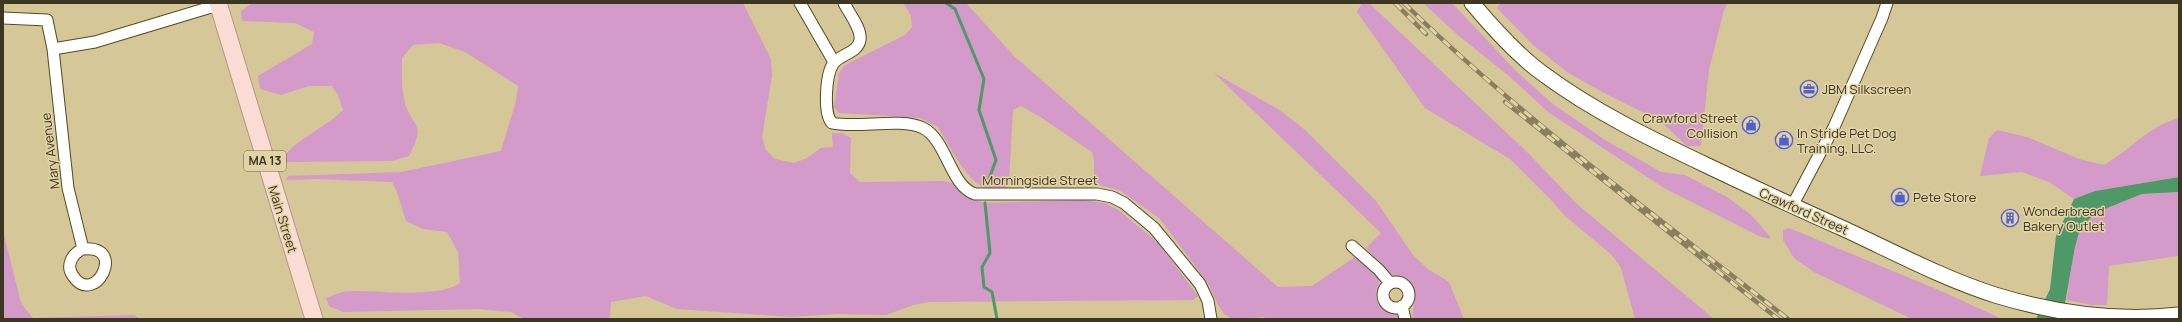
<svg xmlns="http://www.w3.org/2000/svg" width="2182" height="322" viewBox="0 0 2182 322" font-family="Manrope,sans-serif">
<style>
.green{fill:#d49ac9}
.water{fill:#4f9868}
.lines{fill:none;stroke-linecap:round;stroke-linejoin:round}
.stream{stroke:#4f9868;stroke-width:3}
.minor-casing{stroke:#574a1f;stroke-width:13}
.secondary-casing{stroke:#574a1f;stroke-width:17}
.primary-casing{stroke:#b89486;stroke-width:19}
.minor{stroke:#fff;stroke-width:11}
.secondary{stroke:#fff;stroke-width:15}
.primary{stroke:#fcddd6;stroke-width:17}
.rail-casing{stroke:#897f5e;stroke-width:4.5}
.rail{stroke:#e2d4a5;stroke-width:3;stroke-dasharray:9;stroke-linecap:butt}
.labels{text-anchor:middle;stroke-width:3;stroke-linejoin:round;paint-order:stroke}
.shield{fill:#e2d4a5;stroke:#6e654a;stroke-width:1}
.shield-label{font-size:12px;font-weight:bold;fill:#3c3623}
.poi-label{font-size:13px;fill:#3c3623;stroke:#e2d4a5;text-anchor:start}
.street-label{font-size:13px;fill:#3c3623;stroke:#e2d4a5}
</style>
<rect width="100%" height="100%" fill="#d5c798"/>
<path class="green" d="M252 3H743L771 59 772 76 762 137 766 150 775 159 794 163 807 158 821 148 833 147 832 133H842L851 138 850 173 860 182 943 181 952 183 963 196 985 203 1083 200 1105 203 1120 211 1159 244 1198 296 1193 300 928 302 913 305 886 315 838 314 791 317 677 309 646 296 611 302 610 317 606 319H524L511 312 479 309 343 312 329 306 326 298C333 296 342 291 350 291 378 290 437 299 460 283L458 252 447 232 423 229 406 221 397 192 392 182 318 179 286 180 288 176 401 172 501 151 516 101 518 86 465 52 439 43 413 45 402 58C402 72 401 85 404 99 410 128 428 120 409 156L392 161 286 162 282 160C294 139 326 128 343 110L338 95 332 86H309L281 95 260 89 258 76 312 44 314 32 295 23 242 21 241 11Z
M903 3H966L1014 56 1278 287 1312 286 1355 257C1362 263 1376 271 1379 279 1380 284 1377 287 1376 291 1374 308 1386 309 1397 315L1399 319H1266L1264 317 1233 319 1224 314 1217 303 1208 283 1159 218 1119 190 1094 184V160L1092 152 1042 118 1021 106 1013 110 1009 180 1007 187C1000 188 990 190 983 187 966 180 948 143 938 127L920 118 839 113 834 107 839 73 845 65 905 35 912 27 911 16Z
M1362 3 1370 4 1528 153 1577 204 1714 319H1635L1621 268 1612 255 1565 216 1553 202 1510 159 1425 108 1357 12Z
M1423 3H1452L1517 72 1553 104 1605 140 1661 172 1685 175 1727 197 1750 214 1770 236V239L1759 236 1664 188 1548 112 1509 76 1459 36Z
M1500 3H1728L1724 10 1709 70 1701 146H1687L1660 121 1604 93 1567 72 1532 44 1497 8Z
M1214 73 1278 109 1304 129 1376 201 1413 255 1428 269 1449 282 1464 319H1412L1415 296 1414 288 1407 281 1390 273 1366 248 1381 233Z
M2179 118V177L2095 191 2074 199 2049 182 2022 172 1980 176 1989 138 1997 130 2027 137 2079 159 2104 165C2130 150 2149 126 2179 118Z
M2179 192V256L2109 266 2107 305H2091L2066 300 2075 247 2080 229 2095 213 2142 194Z
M1789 228 1941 291 2002 319H1912L1814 272 1794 258 1783 240V230Z
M3 231 21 303 33 318 134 315 140 319H3Z"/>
<path class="water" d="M2179 177V192L2142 194 2127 200 2095 213 2080 229 2075 247 2064 309 2059 319H2036L2050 289 2056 236 2074 199 2095 191Z"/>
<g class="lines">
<path class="stream" d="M946 3 955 9 984 79 979 110 996 160 989 179
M985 203 990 253 982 267 984 287 992 292 997 319"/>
<defs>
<path id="minor" d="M800 3 834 62
M844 3C849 13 862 29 860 40 858 53 840 54 833 64 826 74 823 114 832 123 858 129 900 117 923 128 947 140 950 186 975 194H1097L1112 197 1124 203 1154 228 1200 284 1208 301 1211 319
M3 18 47 20 53 49 68 188 83 249C73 253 65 265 73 276 95 308 128 244 83 249
M53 49 95 42 218 5
M1792 206 1834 127 1882 18 1887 3
M1352 246 1379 270 1390 283
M1383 295a13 13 0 1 1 26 0a13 13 0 1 1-26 0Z
M1402 306 1405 319"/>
<path id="secondary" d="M1472 3C1493 28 1516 54 1542 73 1593 111 1651 139 1708 166 1752 187 1797 208 1842 228 1892 251 1942 278 1995 295 2054 313 2118 322 2179 315"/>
<path id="primary" d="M218 3 314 319"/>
</defs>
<use href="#minor" class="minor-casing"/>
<use href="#secondary" class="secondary-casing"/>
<use href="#primary" class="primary-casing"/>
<use href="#minor" class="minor"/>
<use href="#secondary" class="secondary"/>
<use href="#primary" class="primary"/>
<defs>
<path id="rail" d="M1395 3 1426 34
M1404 3C1522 119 1658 217 1788 319
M1505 102 1778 319"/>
</defs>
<use href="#rail" class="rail-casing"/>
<use href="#rail" class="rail"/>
</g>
<defs>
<symbol id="office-ring" viewBox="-11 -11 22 22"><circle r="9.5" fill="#e2d4a5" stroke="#505fd4" stroke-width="1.5"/><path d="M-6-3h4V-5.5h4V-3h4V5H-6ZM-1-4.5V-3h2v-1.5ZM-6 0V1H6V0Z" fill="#505fd4"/></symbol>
<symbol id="shop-ring" viewBox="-11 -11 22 22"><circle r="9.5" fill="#e2d4a5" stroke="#505fd4" stroke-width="1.5"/><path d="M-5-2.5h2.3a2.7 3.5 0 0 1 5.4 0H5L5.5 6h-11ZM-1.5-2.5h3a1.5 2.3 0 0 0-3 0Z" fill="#505fd4"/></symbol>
<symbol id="building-ring" viewBox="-11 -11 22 22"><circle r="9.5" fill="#e2d4a5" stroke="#505fd4" stroke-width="1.5"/><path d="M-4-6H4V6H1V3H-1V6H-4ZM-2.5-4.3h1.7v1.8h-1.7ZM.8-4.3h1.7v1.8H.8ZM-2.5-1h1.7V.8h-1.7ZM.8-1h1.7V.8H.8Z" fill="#505fd4"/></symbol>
</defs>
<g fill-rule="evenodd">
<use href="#office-ring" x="1799" y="79" width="20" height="20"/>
<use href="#shop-ring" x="1741" y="115" width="20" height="20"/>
<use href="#shop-ring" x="1774" y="130" width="20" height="20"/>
<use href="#shop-ring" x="1890" y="187" width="20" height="20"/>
<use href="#building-ring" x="2000" y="208" width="20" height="20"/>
</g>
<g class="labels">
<rect class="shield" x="244" y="151" width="42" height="20" rx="3"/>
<g class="shield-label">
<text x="265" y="165">MA 13</text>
</g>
<g class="poi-label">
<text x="1822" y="94">JBM Silkscreen</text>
<text x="1738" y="123" text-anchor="end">Crawford Street<tspan x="1738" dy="15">Collision</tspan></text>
<text x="1797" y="138">In Stride Pet Dog<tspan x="1797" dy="15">Training, LLC.</tspan></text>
<text x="1913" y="202">Pete Store</text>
<text x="2023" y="216">Wonderbread<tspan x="2023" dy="15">Bakery Outlet</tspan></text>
</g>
<g class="street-label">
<text transform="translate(50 151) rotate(-97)" y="5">Mary Avenue</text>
<text x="1040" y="185">Morningside Street</text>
<text transform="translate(1804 211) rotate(24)" y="5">Crawford Street</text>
<text transform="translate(283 219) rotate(73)" y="5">Main Street</text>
</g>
</g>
<rect width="2182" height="322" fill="none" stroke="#3c3623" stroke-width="8"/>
</svg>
